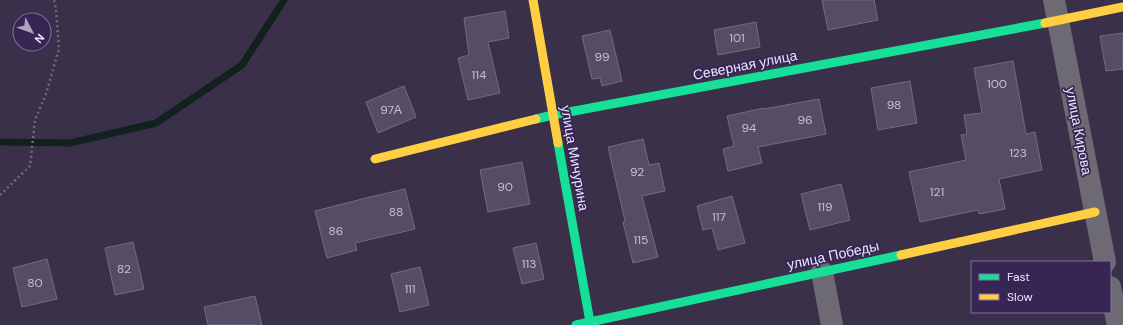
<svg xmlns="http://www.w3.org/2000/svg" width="1123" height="325" viewBox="0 0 1123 325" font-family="'DM Sans',sans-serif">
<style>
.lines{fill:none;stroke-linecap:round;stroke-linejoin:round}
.stream{stroke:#12201e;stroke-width:7}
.building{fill:#564c66;stroke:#736b81}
.path{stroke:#706b79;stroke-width:2.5;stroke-dasharray:2 3;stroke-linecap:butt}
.street{stroke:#6d6a74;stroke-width:22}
.fast{stroke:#16e098;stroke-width:9}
.slow{stroke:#ffcf43;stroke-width:9}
.labels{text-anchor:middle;stroke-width:3.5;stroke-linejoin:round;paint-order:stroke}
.number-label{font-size:12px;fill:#c6bed6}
.street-label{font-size:14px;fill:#ebe4fc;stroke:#372654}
</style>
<rect width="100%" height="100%" fill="#3a304a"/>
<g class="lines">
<path class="stream" d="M0 142 70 143 156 123 242 65 284 0"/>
</g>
<path class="building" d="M822 0H874L878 20 828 30Z
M505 11 509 38 488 42 500 93 468 100 458 58 469 55 464 18Z
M756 22 760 47 718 55 714 30Z
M610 30 622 81 602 86 600 78 592 79 582 36Z
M1123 33V69L1106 71 1100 36Z
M1013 61 1026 134 1035 132 1042 170 999 179 1005 209 979 214 978 210 920 222 909 172 966 160 961 135 967 134 964 115 982 113 974 68Z
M910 81 917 123 878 130 871 88Z
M404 86 416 117 378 133 366 102Z
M819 99 826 134 758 147 762 163 728 171 723 149 734 146 727 116 764 108V109Z
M643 139 649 165 659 163 665 191 642 196 658 257 633 263 623 222 625 221 608 147Z
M522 162 530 204 488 212 480 170Z
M841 184 850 220 810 230 801 194Z
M405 189 415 229 355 243 357 250 327 258 315 211 370 197Z
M732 196 745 243 718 250 712 228 703 230 697 206Z
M133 242 144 289 115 295 105 248Z
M536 243 544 279 522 284 513 248Z
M47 259 57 299 22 307 13 268Z
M420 267 429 305 400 312 391 274Z
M255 296 262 325H208L204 307Z"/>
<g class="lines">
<path class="path" d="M0 195 30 166 35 120 46 94 59 49 56 9 54 0"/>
<path class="street" d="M1054 0 1105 262
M822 272 832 325
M1110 287 1118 325"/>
<path class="fast" d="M536 119 553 115 1045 23
M558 143 590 322
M576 325 901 255"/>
<path class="slow" d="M533 0 558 143
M1045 23 1123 7
M375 159 536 119
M901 255 1095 212"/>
</g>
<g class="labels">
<g class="number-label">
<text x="737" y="42">101</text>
<text x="602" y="61">99</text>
<text x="479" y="79">114</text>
<text x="997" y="88">100</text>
<text x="894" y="109">98</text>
<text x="391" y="114">97А</text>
<text x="805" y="124">96</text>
<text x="749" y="132">94</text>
<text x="1018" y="157">123</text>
<text x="637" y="176">92</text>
<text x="505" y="191">90</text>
<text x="937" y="196">121</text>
<text x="825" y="211">119</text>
<text x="396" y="216">88</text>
<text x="719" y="221">117</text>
<text x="336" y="235">86</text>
<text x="641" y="244">115</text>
<text x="529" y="268">113</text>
<text x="124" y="273">82</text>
<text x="35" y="287">80</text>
<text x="410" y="293">111</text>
</g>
<g class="street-label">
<text transform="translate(745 65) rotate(-11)" y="5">Северная улица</text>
<text transform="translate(1079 131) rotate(79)" y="5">улица Кирова</text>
<text transform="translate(575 158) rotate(80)" y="5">улица Мичурина</text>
<text transform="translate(833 255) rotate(-12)" y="5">улица Победы</text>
</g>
</g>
<rect x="971" y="261" width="140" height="52" fill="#372654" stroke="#7f7297"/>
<rect x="979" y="274" width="20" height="6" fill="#16e098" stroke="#7f7297"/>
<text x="1007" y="281" font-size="12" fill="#ebe4fc">Fast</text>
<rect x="979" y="294" width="20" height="6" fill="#ffcf43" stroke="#7f7297"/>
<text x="1007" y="301" font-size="12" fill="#ebe4fc">Slow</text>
<g transform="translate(32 32) rotate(131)"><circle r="19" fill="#372654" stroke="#7f7297"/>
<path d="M0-3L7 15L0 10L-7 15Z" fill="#ada5be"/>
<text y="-6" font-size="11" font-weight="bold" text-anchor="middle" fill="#ebe4fc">N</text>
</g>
</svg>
